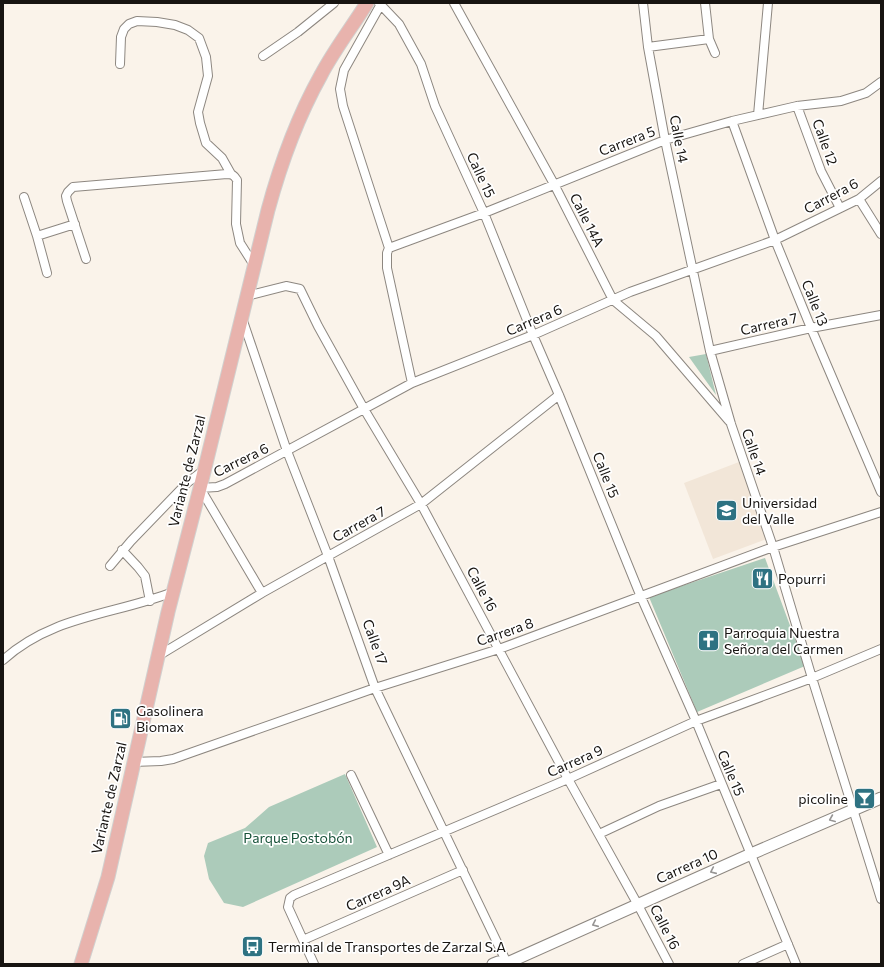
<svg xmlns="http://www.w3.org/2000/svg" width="884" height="967" viewBox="0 0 884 967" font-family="Commissioner,sans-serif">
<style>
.built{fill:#f2e6d8}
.green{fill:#accbba}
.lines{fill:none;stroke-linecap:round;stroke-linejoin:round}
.minor-casing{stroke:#8d8780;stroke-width:10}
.tertiary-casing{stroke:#8d8780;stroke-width:13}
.primary-casing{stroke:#d1d0cf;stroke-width:15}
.minor{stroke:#fff;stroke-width:8}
.tertiary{stroke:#fff;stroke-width:11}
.primary{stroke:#e8b3ad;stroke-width:13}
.oneway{stroke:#979594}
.labels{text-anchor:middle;stroke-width:3.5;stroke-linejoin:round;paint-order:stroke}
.street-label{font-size:14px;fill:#171411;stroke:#fff}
.poi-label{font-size:14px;fill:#171411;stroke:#fff;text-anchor:start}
.park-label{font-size:14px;fill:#175239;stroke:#fff}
</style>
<rect width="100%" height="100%" fill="#faf3ea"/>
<path class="built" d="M739 462 769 538 713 559 684 483Z"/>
<path class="green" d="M706 354 716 395 689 357Z
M765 558 805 666 697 712 649 597Z
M345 774 377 847 243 907 224 903 209 879 204 856 208 843 245 828 269 807Z"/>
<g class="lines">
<defs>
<path id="minor" d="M379 3 399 24 421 64 435 106 484 213 533 335 559 395 641 597 696 721 796 964
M454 3 554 184 613 300 656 336 729 421
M643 3 648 47 665 140 710 351 731 424 773 547 812 678 881 899
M705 3 709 39 715 53
M381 4 344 70 340 89 343 106 389 248 387 253V268L412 383
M648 47 709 39
M263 56 298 32 334 3
M120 64 121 37 124 29 129 24 137 21 157 22 175 25 188 30 199 38 206 57 208 76 198 112 200 123 206 143 222 158 231 174
M797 106 821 171 840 208
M758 115 768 3
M732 121 775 240 811 328 881 492
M24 197 37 236 75 224
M859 199 881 234
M37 236 47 273
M389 248 484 213 665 140 732 121 797 106 841 101 866 93 881 82
M86 259 67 201 66 196 68 192 73 187 227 174C232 174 234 175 237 180L236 224 240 243 254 265
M247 296 286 286 300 289 318 326 364 409 421 504 568 779 638 905 669 964
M242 318 287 451 328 556 375 688 507 963
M710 351 811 328 881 315
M122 550 138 567 145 576 150 601
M110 566 131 541 187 483 204 470
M262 593 200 488 217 487 225 484 412 383 533 335 630 292 775 240 859 199 881 181
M158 656 262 593 421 504 559 395
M3 660C53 615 114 615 173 592
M133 762 161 761 173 759 375 688 499 649 773 547 881 512
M351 775 389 855
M599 834 659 806 721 784
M303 940 463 870
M314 964 288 907 290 898 294 895 568 779 696 721 812 678 881 649
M743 964 788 944"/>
<path id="tertiary" d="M493 964 498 962 507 963
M505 964 751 854 881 798"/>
<path id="primary" d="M81 964 108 877 168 612 200 488 268 210C281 162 297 118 321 75 334 50 352 27 367 3"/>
</defs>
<use href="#minor" class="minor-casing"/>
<use href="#tertiary" class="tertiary-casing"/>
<use href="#primary" class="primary-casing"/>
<use href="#minor" class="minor"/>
<use href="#tertiary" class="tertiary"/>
<use href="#primary" class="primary"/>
</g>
<defs><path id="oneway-chevron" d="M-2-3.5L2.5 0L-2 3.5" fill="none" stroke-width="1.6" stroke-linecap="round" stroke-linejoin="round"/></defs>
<g class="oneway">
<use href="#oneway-chevron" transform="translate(832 819) rotate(157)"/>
<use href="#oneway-chevron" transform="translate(713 871) rotate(156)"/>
<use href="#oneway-chevron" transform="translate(595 924) rotate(156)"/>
</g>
<defs>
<symbol id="university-square" viewBox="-11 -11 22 22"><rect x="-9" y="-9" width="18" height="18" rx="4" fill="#2e7282" stroke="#fff"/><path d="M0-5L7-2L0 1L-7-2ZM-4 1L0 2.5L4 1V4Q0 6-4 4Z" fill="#fff"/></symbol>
<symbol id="restaurant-square" viewBox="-11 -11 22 22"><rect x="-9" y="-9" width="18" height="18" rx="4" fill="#2e7282" stroke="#fff"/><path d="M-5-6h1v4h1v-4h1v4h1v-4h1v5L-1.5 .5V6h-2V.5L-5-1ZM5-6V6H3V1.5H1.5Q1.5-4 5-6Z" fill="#fff"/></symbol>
<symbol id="church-square" viewBox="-11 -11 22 22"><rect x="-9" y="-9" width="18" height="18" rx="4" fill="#2e7282" stroke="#fff"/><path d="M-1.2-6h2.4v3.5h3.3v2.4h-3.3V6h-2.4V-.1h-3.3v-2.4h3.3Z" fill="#fff"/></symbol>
<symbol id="fuel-square" viewBox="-11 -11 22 22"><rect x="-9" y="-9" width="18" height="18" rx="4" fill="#2e7282" stroke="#fff"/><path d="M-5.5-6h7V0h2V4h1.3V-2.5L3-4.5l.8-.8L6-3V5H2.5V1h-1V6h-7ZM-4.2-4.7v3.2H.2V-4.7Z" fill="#fff"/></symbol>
<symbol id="bar-square" viewBox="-11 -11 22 22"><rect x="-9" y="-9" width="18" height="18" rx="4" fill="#2e7282" stroke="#fff"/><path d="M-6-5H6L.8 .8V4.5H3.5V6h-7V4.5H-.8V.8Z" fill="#fff"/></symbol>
<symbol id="bus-square" viewBox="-11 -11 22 22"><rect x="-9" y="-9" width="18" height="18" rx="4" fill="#2e7282" stroke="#fff"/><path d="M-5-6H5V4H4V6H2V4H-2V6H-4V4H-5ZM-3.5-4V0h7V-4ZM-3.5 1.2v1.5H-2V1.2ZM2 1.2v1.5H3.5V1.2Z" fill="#fff"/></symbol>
</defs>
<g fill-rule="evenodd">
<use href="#university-square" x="714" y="498" width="25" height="25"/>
<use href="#restaurant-square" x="750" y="566" width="25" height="25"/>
<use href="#church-square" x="696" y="628" width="25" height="25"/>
<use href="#fuel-square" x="108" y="706" width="25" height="25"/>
<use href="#bar-square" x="852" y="786" width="25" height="25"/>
<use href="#bus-square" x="240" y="934" width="25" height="25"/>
</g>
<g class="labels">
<g class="street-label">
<text transform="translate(679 139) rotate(79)" y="5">Calle 14</text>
<text transform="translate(627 141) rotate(-21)" y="5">Carrera 5</text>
<text transform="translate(825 142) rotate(70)" y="5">Calle 12</text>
<text transform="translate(481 175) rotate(65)" y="5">Calle 15</text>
<text transform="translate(831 196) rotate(-28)" y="5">Carrera 6</text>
<text transform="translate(587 220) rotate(63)" y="5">Calle 14A</text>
<text transform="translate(815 303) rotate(68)" y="5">Calle 13</text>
<text transform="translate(534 320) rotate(-23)" y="5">Carrera 6</text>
<text transform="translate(769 324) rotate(-13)" y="5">Carrera 7</text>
<text transform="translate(754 452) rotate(71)" y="5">Calle 14</text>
<text transform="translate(241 460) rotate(-26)" y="5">Carrera 6</text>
<text transform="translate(187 471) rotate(-76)" y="5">Variante de Zarzal</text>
<text transform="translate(606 475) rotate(68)" y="5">Calle 15</text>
<text transform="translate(359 524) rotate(-29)" y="5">Carrera 7</text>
<text transform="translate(482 589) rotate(62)" y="5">Calle 16</text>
<text transform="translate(505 632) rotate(-19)" y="5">Carrera 8</text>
<text transform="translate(375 642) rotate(70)" y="5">Calle 17</text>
<text transform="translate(575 761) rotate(-24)" y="5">Carrera 9</text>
<text transform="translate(731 773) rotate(67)" y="5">Calle 15</text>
<text transform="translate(109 798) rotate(-77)" y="5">Variante de Zarzal</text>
<text transform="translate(687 866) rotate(-24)" y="5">Carrera 10</text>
<text transform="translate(378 893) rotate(-24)" y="5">Carrera 9A</text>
<text transform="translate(665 927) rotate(63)" y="5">Calle 16</text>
</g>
<g class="poi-label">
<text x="742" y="508">Universidad<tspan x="742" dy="16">del Valle</tspan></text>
<text x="778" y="584">Popurri</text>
<text x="724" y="638">Parroquia Nuestra<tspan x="724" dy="16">Señora del Carmen</tspan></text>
<text x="136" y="716">Gasolinera<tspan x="136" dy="16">Biomax</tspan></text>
<text x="848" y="804" text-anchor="end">picoline</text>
<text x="268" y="952">Terminal de Transportes de Zarzal S.A</text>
</g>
<g class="park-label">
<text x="298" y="843">Parque Postobón</text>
</g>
</g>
<rect width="884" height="967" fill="none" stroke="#171411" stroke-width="8"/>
</svg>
